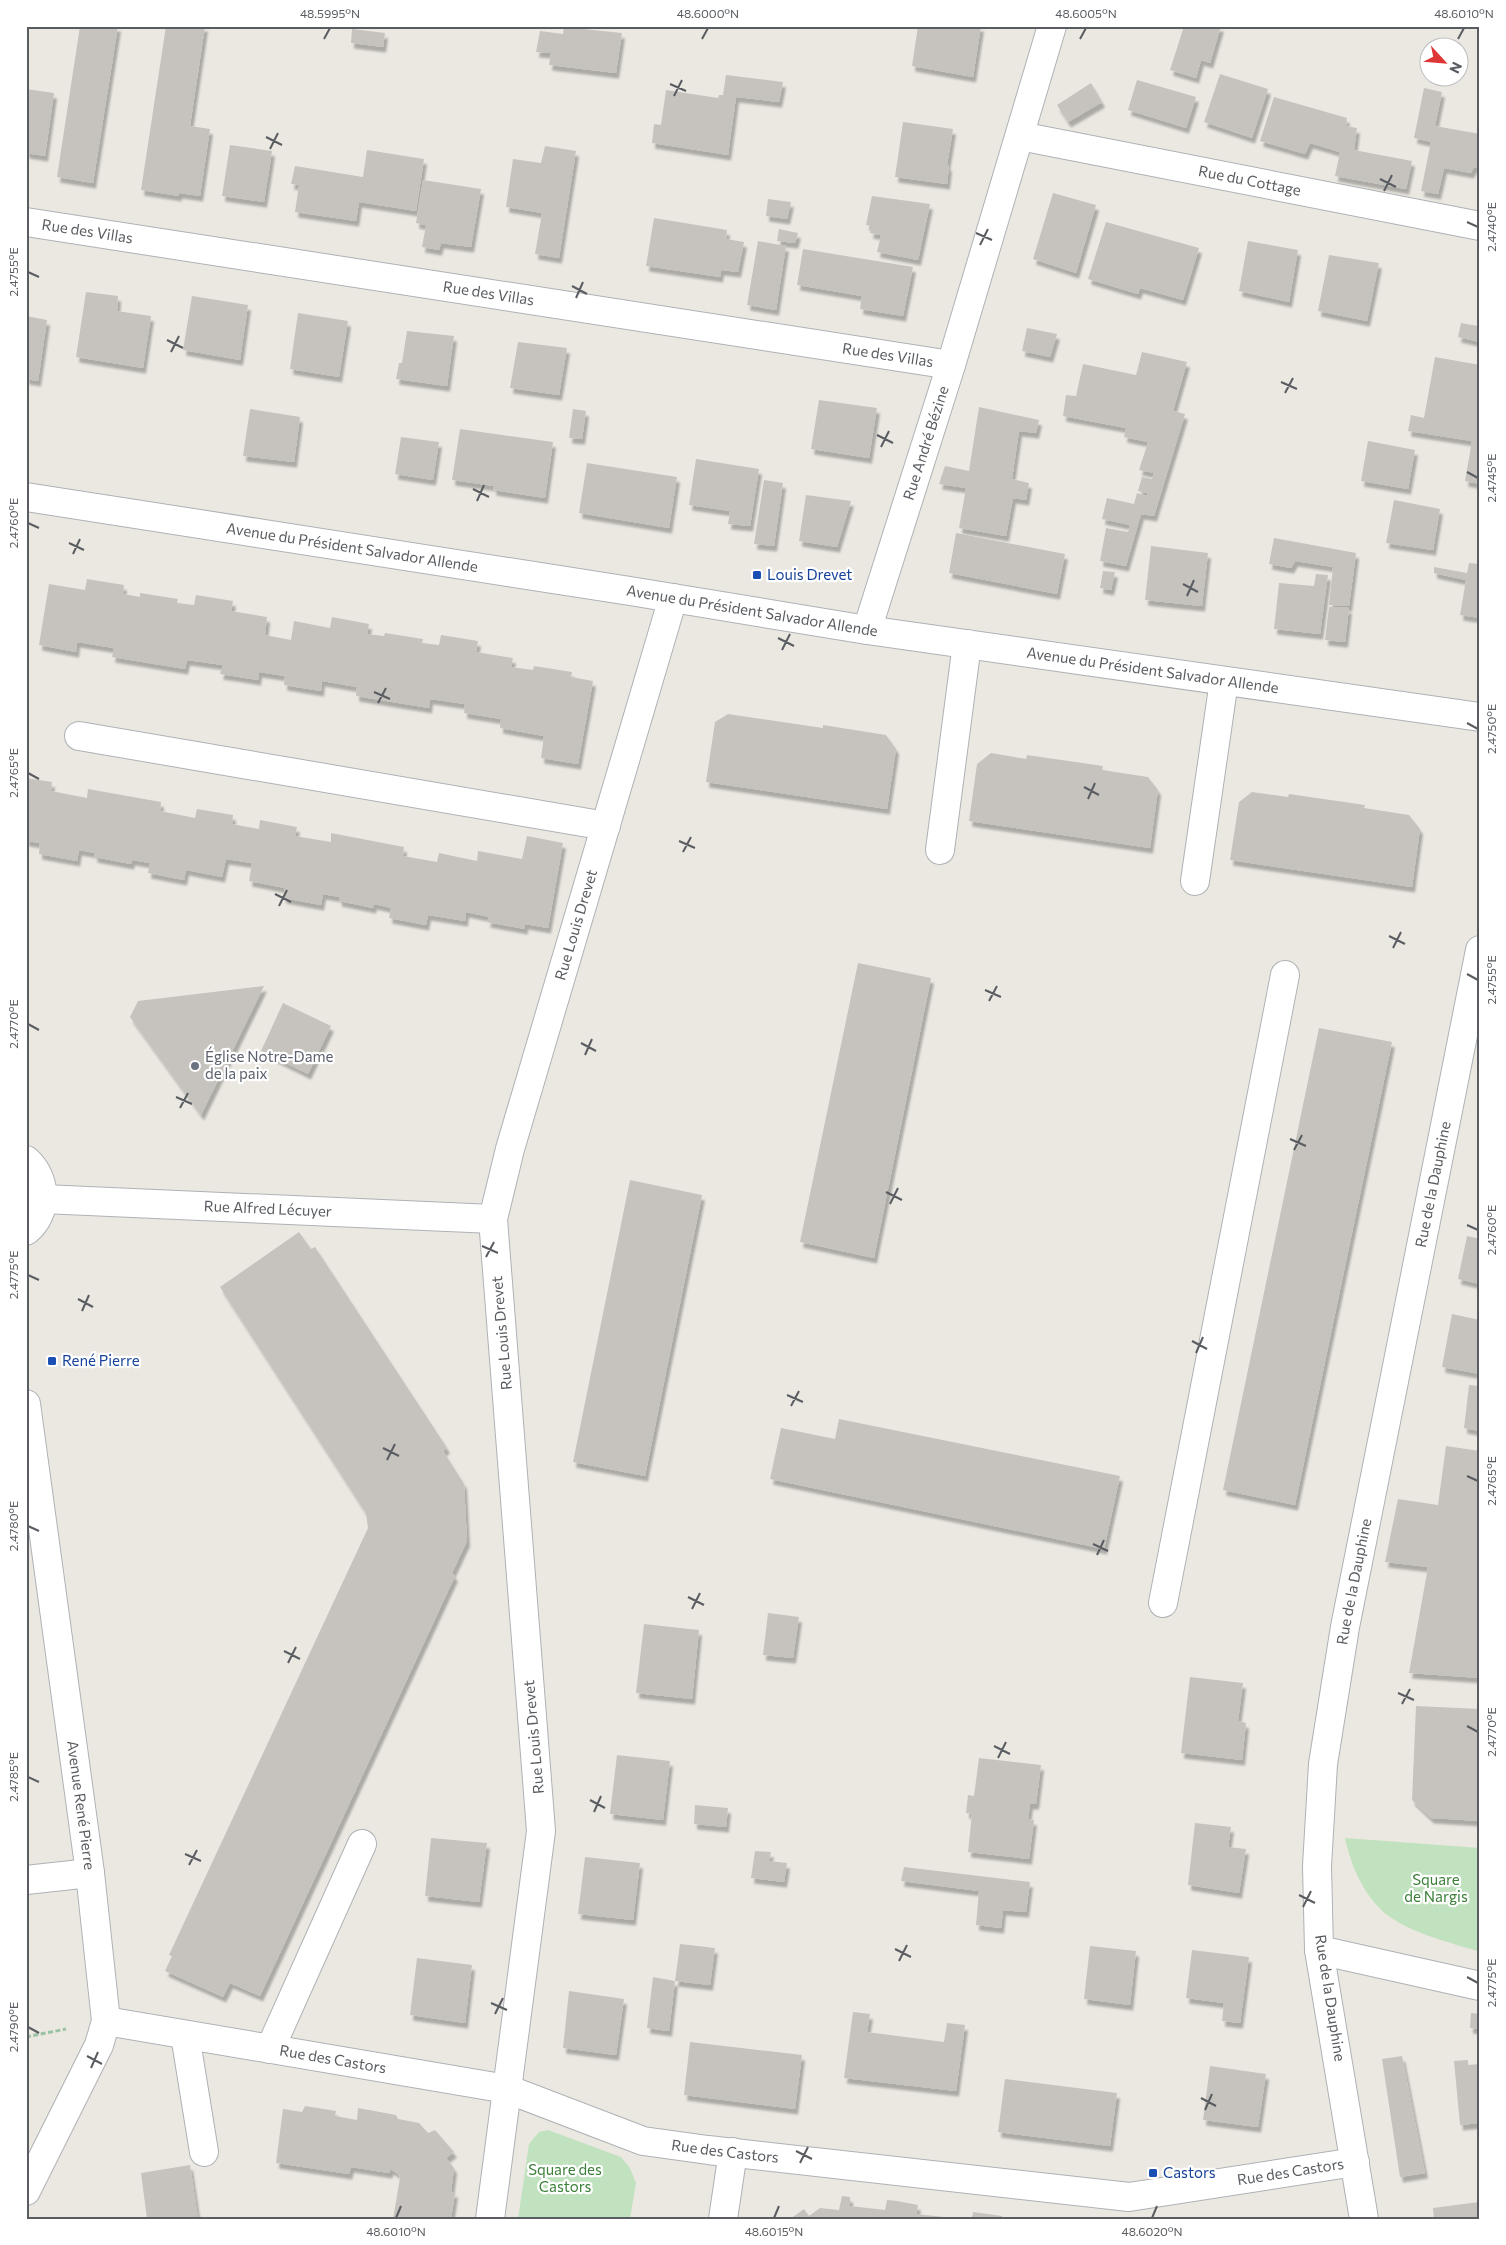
<svg xmlns="http://www.w3.org/2000/svg" width="1506" height="2245" viewBox="0 0 1506 2245" font-family="Commissioner,sans-serif">
<style>
.green{fill:#c1e2be}
.building{fill:#c6c3be;filter:url(#shadow)}
.lines{fill:none;stroke-linecap:round;stroke-linejoin:round}
.minor-casing{stroke:#aeb2b5;stroke-width:30}
.path{stroke:#98c2a1;stroke-width:3;stroke-dasharray:5 2.5;stroke-linecap:butt}
.minor{stroke:#fff;stroke-width:28}
.ticks{fill:none;stroke:#595d61;stroke-width:2}
.transit-dot{fill:#1a4fb4;stroke:#fff;stroke-width:2}
.worship-dot{fill:#6b7280;stroke:#fff;stroke-width:2}
.labels{text-anchor:middle;stroke-width:4.5;stroke-linejoin:round;paint-order:stroke}
.street-label{font-size:15px;fill:#595d61;stroke:#fff}
.transit-label{font-size:15px;fill:#164399;stroke:#fff;text-anchor:start}
.worship-label{font-size:15px;fill:#5b616d;stroke:#fff;text-anchor:start}
.park-label{font-size:15px;fill:#3b7f39;stroke:#fff}
.neatline{fill:none;stroke:#595d61;stroke-width:2}
.ticks-label{font-size:12px;text-anchor:middle;fill:#595d61}
</style>
<defs>
<filter id="shadow"><feDropShadow dx="3" dy="5.5" stdDeviation="1" flood-color="#0004"/></filter>
</defs>
<rect width="100%" height="100%" fill="#ebe8e1"/>
<path class="green" d="M1345 1838 1480 1848V1952C1452 1943 1414 1934 1390 1917 1366 1900 1351 1867 1345 1838Z
M548 2130 621 2157 630 2168 636 2183 630 2219H518L529 2144 539 2132Z"/>
<path class="building" d="M80 26H118L93 183 57 177Z
M166 26H205L190 126 210 129 200 196 179 193V196L141 190Z
M918 26H981L973 77 912 66Z
M1184 26H1221L1210 63 1201 60 1196 78 1170 70Z
M564 27 622 33 616 73 549 65 551 53 536 52 540 31 563 34Z
M352 29 385 33 383 47 351 43Z
M1220 74 1268 89 1252 138 1204 122Z
M726 75 783 82 779 102 736 97 728 155 652 143 654 124 661 125 666 90 718 98 719 95H723Z
M1137 80 1196 97 1186 128 1128 110Z
M1091 83 1102 102 1068 122 1057 105Z
M1424 88 1442 92 1435 126 1480 134V168L1474 167 1471 173 1444 168 1438 194 1421 191 1431 142 1414 138Z
M26 89 54 93 45 156 26 153Z
M1274 97 1347 118 1346 126 1357 128 1354 150 1412 161 1406 189 1335 176 1340 152 1310 143 1305 154 1260 141Z
M903 122 953 129 947 165 949 166 947 184 895 177Z
M230 145 272 151 264 202 222 196Z
M545 146 576 151 559 258 535 254 542 213 506 207 513 159 541 163Z
M367 150 424 159 416 211 359 202 356 221 295 212 299 185 291 184 295 166 363 177Z
M423 180 481 189 471 247 441 243 439 250 422 247 426 225 416 223Z
M1053 193 1096 205 1076 273 1033 259Z
M872 196 930 204 918 260 877 252 881 235 870 233 872 226 866 225Z
M768 199 791 202 787 219 766 216Z
M654 218 727 230 726 239 744 242 738 272 721 270 720 277 646 266Z
M1106 222 1199 248 1183 300 1140 288 1138 294 1088 279Z
M779 229 798 233 795 243 777 241Z
M758 241 786 246 776 310 747 305Z
M1248 241 1298 250 1289 302 1239 291Z
M803 249 913 267 903 316 860 309 862 296 797 285Z
M1329 255 1379 263 1367 321 1318 311Z
M86 292 118 296 117 311 151 316 143 368 76 357Z
M192 296 248 305 240 360 183 350Z
M298 313 348 321 339 377 290 369Z
M26 316 47 320 38 381 26 379Z
M1480 321V342L1458 337 1461 323 1478 326Z
M1027 328 1057 334 1050 357 1022 351Z
M407 331 454 336 447 386 396 379 399 363H402Z
M518 342 567 348 559 395 510 388Z
M1142 352 1187 362 1173 411 1185 414 1154 516 1141 514 1126 566 1100 561 1106 528 1128 532 1130 525 1102 519 1107 498 1134 504 1137 493 1147 496 1148 493 1138 491 1142 477 1152 479 1154 473 1139 470 1148 442 1124 437 1126 428 1063 416 1066 395 1076 396 1083 364 1136 375Z
M1435 357 1480 365V484L1465 481 1472 441 1408 431 1411 415 1424 418Z
M819 400 877 408 869 458 811 449Z
M979 407 1039 420 1036 433 1019 431 1012 479 1029 483 1026 500 1013 498 1006 536 959 528 966 488 939 484 945 466 969 471Z
M250 409 300 417 294 462 243 456Z
M573 409 586 411 582 439 569 438Z
M460 429 553 442 545 498 493 490 494 486 452 480Z
M401 437 439 442 433 480 395 474Z
M1368 441 1415 450 1408 489 1361 481Z
M696 459 759 469 750 526 728 524 730 511 689 505Z
M587 463 677 477 669 528 579 513Z
M764 480 783 483 774 546 754 544Z
M806 495 851 501 837 547 799 541Z
M1394 500 1440 509 1433 550 1386 543Z
M956 533 1065 554 1057 594 949 573Z
M1274 538 1356 553 1349 606 1329 605 1333 567 1295 561 1291 568 1269 564Z
M1151 546 1208 553 1202 606 1145 600Z
M1469 563 1480 564V618L1460 615 1466 580 1434 573V567L1467 573Z
M1103 571 1115 572 1111 590 1100 588Z
M1316 574 1328 575 1320 634 1274 629 1279 583 1314 586Z
M87 579 124 585 123 594 140 597V593L178 599 177 603 194 605 196 595 233 601 231 611 267 617 265 635 291 640 294 621 330 628 332 617 369 624 367 634 384 636 385 633 423 639 422 643 439 645 441 635 478 641 476 652 513 658 511 667 533 670 534 666 572 672 571 677 593 681 578 764 541 758 544 736 500 728 501 719 464 713 465 704 430 699 429 708 356 696 357 687 322 681 321 691 284 685 285 676 259 672 258 680 220 674 223 665 187 660 185 669 112 657 114 648 77 642 76 652 39 645 49 584 85 590Z
M1329 607 1349 608 1345 642 1325 640Z
M728 714 823 728V725L886 735 896 749 887 809 706 782 715 722Z
M991 753 1026 759 1027 755 1103 766 1102 770 1148 777 1158 790 1150 848 969 821 977 764Z
M26 778 52 782 51 791 87 798 88 789 161 802 160 811 195 818 197 809 233 815 232 824 259 829 260 820 297 827 295 836 331 842V833L404 847 403 856 437 862 439 853 477 861 478 851 522 859 527 836 563 843 548 928 525 924V929L487 922 489 917 466 912 465 921 428 915 426 925 389 918 391 908 374 904 373 908 339 901V897L323 894 321 905 283 898 285 888 249 881 252 863 226 859 222 877 186 870 184 880 148 873 150 863 132 860 131 864 94 857 95 853 79 850 77 861 39 854 40 843 26 841Z
M1252 792 1288 797 1289 794 1365 805 1364 808 1409 815 1420 829 1412 887 1230 860 1239 802Z
M858 963 931 978 874 1258 800 1242Z
M264 986 201 1115 130 1017 138 1001Z
M283 1003 331 1026 308 1074 261 1051Z
M1319 1028 1392 1042 1295 1505 1223 1490Z
M630 1180 702 1195 645 1476 573 1462Z
M299 1232 311 1249 315 1247 447 1448 443 1451 464 1484 467 1541 452 1573 455 1576 260 1996 230 1983 223 1997 165 1971 172 1956 169 1955 368 1528 366 1513 220 1287Z
M1467 1236 1480 1239V1284L1458 1279Z
M1452 1314 1480 1320V1374L1442 1367Z
M1469 1385 1480 1386V1431L1464 1428Z
M839 1419 1120 1476 1104 1549 770 1479 781 1428 835 1439Z
M1446 1446 1480 1451V1678L1409 1673 1428 1567 1385 1562 1398 1499 1438 1505Z
M768 1613 799 1617 793 1658 763 1655Z
M644 1624 699 1630 692 1699 636 1693Z
M1190 1677 1243 1683 1238 1721 1246 1723 1242 1760 1181 1753Z
M1416 1706 1480 1709V1821L1431 1818 1412 1800Z
M617 1755 670 1761 663 1820 610 1814Z
M979 1758 1041 1765 1036 1804H1030L1028 1819 1034 1820 1029 1859 968 1852 972 1814 966 1813 968 1795 974 1796Z
M695 1805 728 1808 726 1827 694 1824Z
M1195 1823 1231 1827 1228 1847 1246 1849 1239 1893 1188 1885Z
M431 1838 487 1843 479 1902 425 1896Z
M755 1851 771 1852 769 1861 787 1863 784 1882 751 1878Z
M585 1857 640 1863 633 1920 578 1914Z
M904 1867 1030 1882 1026 1912 1003 1910 1001 1928 976 1925 979 1891 901 1881Z
M680 1944 715 1948 710 1985 675 1981Z
M1090 1946 1136 1951 1130 2005 1084 1999Z
M1192 1950 1249 1957 1240 2023 1222 2021 1224 2003 1186 1998Z
M417 1958 472 1965 465 2023 410 2015Z
M653 1977 675 1981 669 2031 647 2028Z
M569 1991 624 1999 616 2055 563 2048Z
M853 2012 870 2014 867 2032 944 2042 947 2023 965 2025 956 2091 844 2078Z
M1471 2013 1480 2014V2029L1470 2028Z
M690 2042 802 2055 795 2109 684 2095Z
M1402 2056 1425 2173 1400 2177 1382 2059Z
M1468 2060V2065L1480 2064V2123L1460 2125 1454 2061Z
M1210 2066 1266 2074 1258 2127 1203 2120Z
M1005 2079 1117 2093 1110 2146 998 2132Z
M305 2106 336 2111 335 2116 357 2120 358 2108 396 2115 398 2119 419 2123 428 2133 435 2130 454 2152 446 2158 454 2168 451 2192H455L451 2219H393L400 2178 398 2174 391 2169 389 2173 351 2167 349 2174 276 2163 283 2109 302 2112Z
M190 2165 198 2219H147L141 2173Z
M842 2196 850 2197V2206L885 2210 887 2200 897 2201 918 2205 916 2214 944 2217 943 2219H790L804 2209 809 2216 820 2208 839 2210Z
M1479 2202 1480 2219H1434L1433 2208Z
M973 2212 1002 2216V2219H972Z"/>
<g class="lines">
<defs>
<g id="minor">
<path id="s1" d="M1020 136 1480 226"/>
<path id="s2" d="M26 222 951 365"/>
<path id="s3" d="M26 497 630 591 867 630 1480 717"/>
<path id="s4" d="M867 630 951 365 1052 26"/>
<path d="M79 736 606 826"/>
<path d="M940 850 967 644"/>
<path d="M1195 881 1224 681"/>
<path d="M26 1160C47 1178 49 1213 26 1231"/>
<path id="s5" d="M43 1199 493 1219"/>
<path id="s6" d="M26 1404 90 1873 106 2021 99 2045 26 2191"/>
<path d="M1163 1603 1285 975"/>
<path d="M26 1880 90 1873"/>
<path d="M1319 1950 1480 1986"/>
<path id="s7" d="M106 2021 507 2089 643 2141 708 2150 1129 2197 1355 2162"/>
<path d="M185 2035 204 2152"/>
<path d="M270 2049 362 1844"/>
<path id="s8" d="M490 2219 541 1831 493 1219 510 1149 673 598"/>
<path d="M723 2219 733 2152"/>
<path id="s9" d="M1364 2219 1319 1950 1317 1866 1323 1764 1345 1627 1480 950"/>
</g>
</defs>
<use href="#minor" class="minor-casing"/>
<path class="path" d="M26 2037 66 2029"/>
<use href="#minor" class="minor"/>
</g>
<path class="ticks" d="M324 39 330 28M702 39 708 28M1080 39 1086 28M1458 39 1464 28M670 84 686 91M674 96 682 80M266 137 282 145M270 149 278 133M1380 179 1396 187M1384 191 1392 175M1467 222 1478 227M976 233 992 240M980 245 988 229M28 272 39 277M572 286 587 294M576 298 583 282M167 340 183 348M171 352 179 336M1281 382 1297 389M1285 393 1293 378M877 435 893 443M881 447 889 431M1467 472 1478 478M473 489 489 497M477 501 484 485M28 523 39 528M69 543 84 550M73 554 80 539M1183 584 1198 592M1187 596 1194 580M778 638 794 646M782 650 790 634M374 692 390 699M378 703 386 688M1467 723 1478 729M28 773 39 779M1084 787 1099 795M1088 799 1095 783M679 841 695 848M683 852 691 837M275 894 291 902M279 906 287 890M1389 936 1405 944M1393 948 1401 932M1467 974 1478 980M985 990 1001 997M989 1001 997 986M28 1024 39 1030M581 1043 596 1051M585 1055 592 1039M176 1097 192 1104M180 1108 188 1093M1290 1139 1306 1146M1294 1150 1302 1135M886 1192 902 1200M890 1204 898 1188M1467 1225 1478 1230M482 1246 498 1253M486 1257 494 1242M28 1275 39 1280M78 1299 93 1307M82 1311 89 1295M1192 1341 1207 1349M1196 1353 1203 1337M787 1395 803 1402M791 1406 799 1391M383 1448 399 1456M387 1460 395 1444M1467 1476 1478 1481M28 1526 39 1531M1093 1544 1108 1551M1097 1555 1104 1540M688 1597 704 1605M692 1609 700 1593M284 1651 300 1659M288 1663 296 1647M1398 1693 1414 1700M1402 1704 1410 1689M1467 1726 1478 1732M994 1746 1010 1754M998 1758 1006 1742M28 1777 39 1782M590 1800 605 1808M594 1812 601 1796M185 1854 201 1861M189 1865 197 1850M1299 1895 1315 1903M1303 1907 1311 1891M895 1949 911 1957M899 1961 907 1945M1467 1977 1478 1983M491 2003 507 2010M495 2014 503 1998M28 2027 39 2033M87 2056 102 2064M91 2068 98 2052M1201 2098 1216 2106M1205 2110 1212 2094M796 2151 812 2159M800 2163 808 2147M396 2218 401 2206M774 2218 779 2206M1152 2218 1157 2206"/>
<g class="transit-dot">
<rect x="752" y="570" width="10" height="10" rx="2.5"/>
<rect x="47" y="1356" width="10" height="10" rx="2.5"/>
<rect x="1148" y="2168" width="10" height="10" rx="2.5"/>
</g>
<circle class="worship-dot" cx="195" cy="1066" r="5"/>
<g class="labels">
<g class="street-label">
<text dy="5" stroke="none"><textPath href="#s1" startOffset="234">Rue du Cottage</textPath></text>
<text dy="5" stroke="none"><textPath href="#s2" startOffset="62">Rue des Villas</textPath></text>
<text dy="5" stroke="none"><textPath href="#s2" startOffset="468">Rue des Villas</textPath></text>
<text dy="5" stroke="none"><textPath href="#s2" startOffset="872">Rue des Villas</textPath></text>
<text dy="5" stroke="none"><textPath href="#s4" startOffset="196">Rue André Bézine</textPath></text>
<text dy="5" stroke="none"><textPath href="#s3" startOffset="330">Avenue du Président Salvador Allende</textPath></text>
<text dy="5" stroke="none"><textPath href="#s3" startOffset="735">Avenue du Président Salvador Allende</textPath></text>
<text dy="5" stroke="none"><textPath href="#s3" startOffset="1140">Avenue du Président Salvador Allende</textPath></text>
<text dy="5" stroke="none"><textPath href="#s8" startOffset="1311">Rue Louis Drevet</textPath></text>
<text dy="5" stroke="none"><textPath href="#s9" startOffset="1049">Rue de la Dauphine</textPath></text>
<text dy="5" stroke="none"><textPath href="#s5" startOffset="225">Rue Alfred Lécuyer</textPath></text>
<text transform="translate(502 1333) rotate(-95)" y="5">Rue Louis Drevet</text>
<text dy="5" stroke="none"><textPath href="#s9" startOffset="644">Rue de la Dauphine</textPath></text>
<text transform="translate(534 1737) rotate(-95)" y="5">Rue Louis Drevet</text>
<text dy="5" stroke="none"><textPath href="#s6" startOffset="405">Avenue René Pierre</textPath></text>
<text transform="translate(1330 1998) rotate(81)" y="5">Rue de la Dauphine</text>
<text dy="5" stroke="none"><textPath href="#s7" startOffset="230">Rue des Castors</textPath></text>
<text dy="5" stroke="none"><textPath href="#s7" startOffset="635">Rue des Castors</textPath></text>
<text dy="5" stroke="none"><textPath href="#s7" startOffset="1205">Rue des Castors</textPath></text>
</g>
<g class="transit-label">
<text x="767" y="580">Louis Drevet</text>
<text x="62" y="1366">René Pierre</text>
<text x="1163" y="2178">Castors</text>
</g>
<g class="worship-label">
<text x="205" y="1062">Église Notre-Dame<tspan x="205" dy="17">de la paix</tspan></text>
</g>
<g class="park-label">
<text x="1436" y="1885">Square<tspan x="1436" dy="17">de Nargis</tspan></text>
<text x="565" y="2175">Square des<tspan x="565" dy="17">Castors</tspan></text>
</g>
</g>
<rect width="1506" height="2245" fill="none" stroke="#ffffff" stroke-width="55"/>
<g transform="translate(1444 62) rotate(116)"><circle r="24" fill="#ffffff" stroke="#bdbec0"/>
<path d="M0-4L9 19L0 12L-9 19Z" fill="#dd3635"/>
<text y="-8" font-size="14" font-weight="bold" text-anchor="middle" fill="#595d61">N</text>
</g>
<rect x="28" y="28" width="1450" height="2190" class="neatline"/>
<g class="ticks-label">
<text x="330" y="18">48.5995°N</text>
<text x="708" y="18">48.6000°N</text>
<text x="1086" y="18">48.6005°N</text>
<text x="1464" y="18">48.6010°N</text>
<text transform="translate(1492 227) rotate(-90)" y="4">2.4740°E</text>
<text transform="translate(14 272) rotate(-90)" y="4">2.4755°E</text>
<text transform="translate(1492 478) rotate(-90)" y="4">2.4745°E</text>
<text transform="translate(14 523) rotate(-90)" y="4">2.4760°E</text>
<text transform="translate(1492 729) rotate(-90)" y="4">2.4750°E</text>
<text transform="translate(14 773) rotate(-90)" y="4">2.4765°E</text>
<text transform="translate(1492 980) rotate(-90)" y="4">2.4755°E</text>
<text transform="translate(14 1024) rotate(-90)" y="4">2.4770°E</text>
<text transform="translate(1492 1230) rotate(-90)" y="4">2.4760°E</text>
<text transform="translate(14 1275) rotate(-90)" y="4">2.4775°E</text>
<text transform="translate(1492 1481) rotate(-90)" y="4">2.4765°E</text>
<text transform="translate(14 1526) rotate(-90)" y="4">2.4780°E</text>
<text transform="translate(1492 1732) rotate(-90)" y="4">2.4770°E</text>
<text transform="translate(14 1777) rotate(-90)" y="4">2.4785°E</text>
<text transform="translate(1492 1983) rotate(-90)" y="4">2.4775°E</text>
<text transform="translate(14 2027) rotate(-90)" y="4">2.4790°E</text>
<text x="396" y="2236">48.6010°N</text>
<text x="774" y="2236">48.6015°N</text>
<text x="1152" y="2236">48.6020°N</text>
</g>
</svg>
